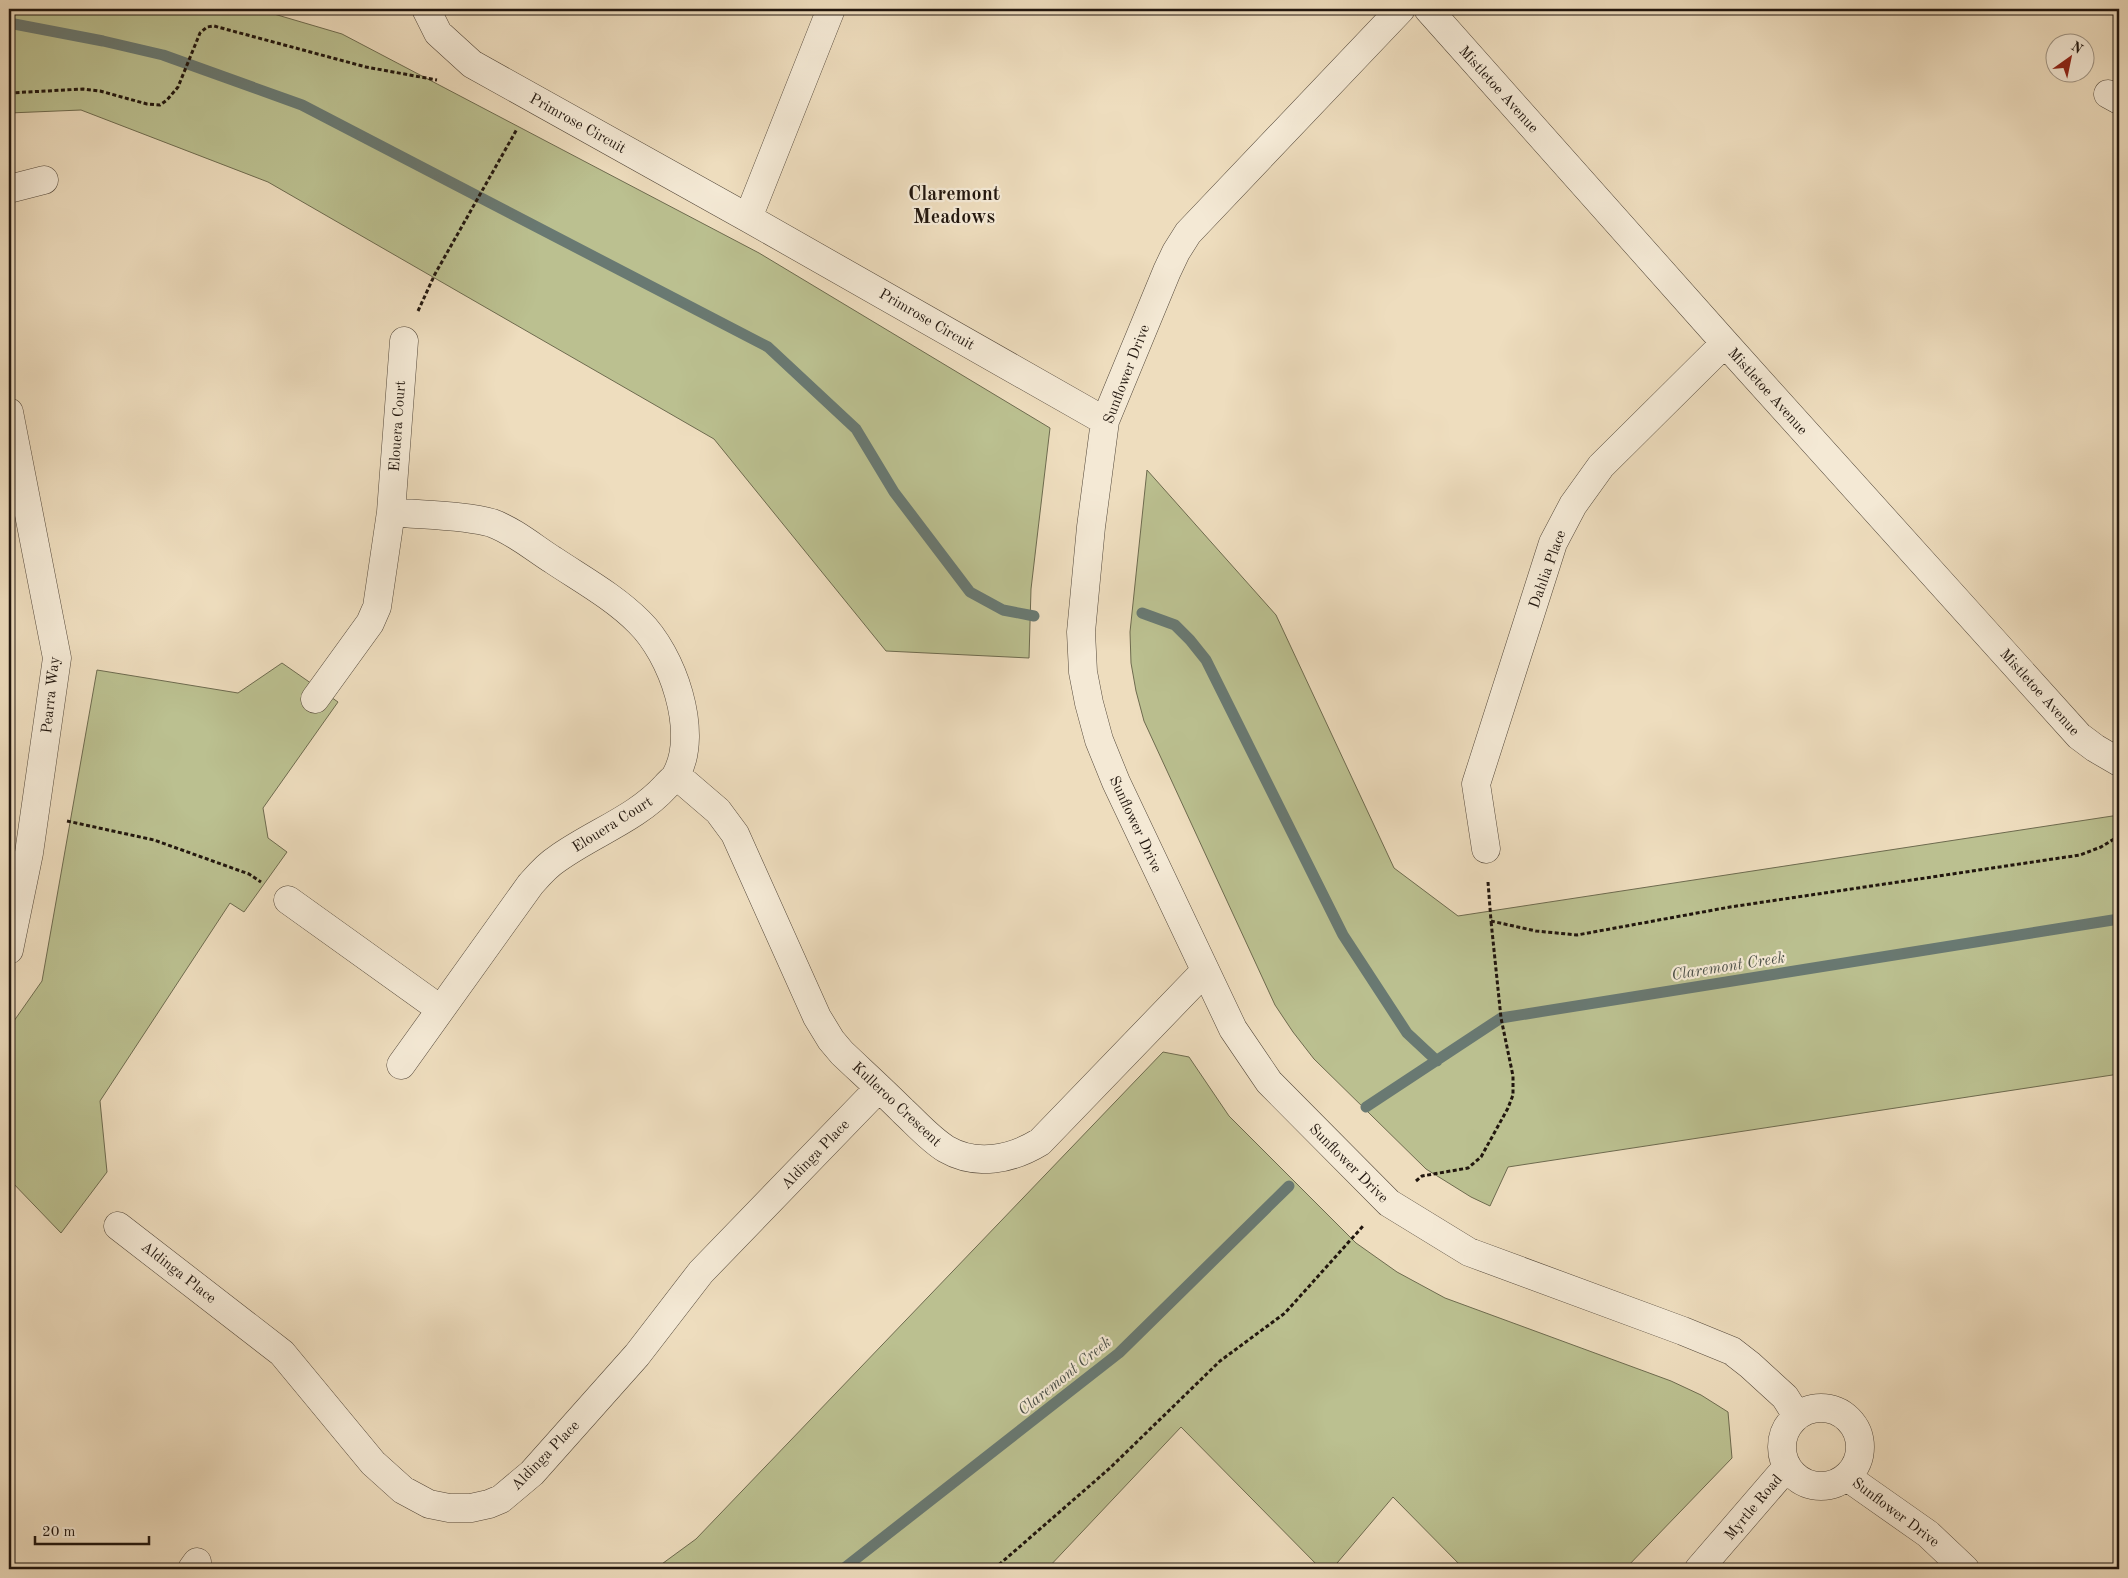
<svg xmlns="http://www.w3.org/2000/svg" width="2128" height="1578" viewBox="0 0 2128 1578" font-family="'Old Standard TT',serif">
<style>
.green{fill:#bbc090;stroke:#6e6b4f}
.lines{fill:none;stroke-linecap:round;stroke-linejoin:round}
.stream{stroke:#697972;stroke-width:11}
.minor-casing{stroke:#54483a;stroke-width:29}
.path{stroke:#21160e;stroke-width:3;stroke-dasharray:4 2.5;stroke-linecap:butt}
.minor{stroke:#f4e9d5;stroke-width:28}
.labels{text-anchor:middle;stroke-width:4.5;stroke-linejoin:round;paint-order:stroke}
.street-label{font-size:15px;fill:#21160e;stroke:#f4e9d5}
.water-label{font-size:16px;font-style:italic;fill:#4b5048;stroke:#f4e9d5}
.district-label{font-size:20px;font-weight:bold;fill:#21160e;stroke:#f4e9d5}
</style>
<rect width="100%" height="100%" fill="#eeddbe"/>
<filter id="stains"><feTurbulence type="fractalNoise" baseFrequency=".004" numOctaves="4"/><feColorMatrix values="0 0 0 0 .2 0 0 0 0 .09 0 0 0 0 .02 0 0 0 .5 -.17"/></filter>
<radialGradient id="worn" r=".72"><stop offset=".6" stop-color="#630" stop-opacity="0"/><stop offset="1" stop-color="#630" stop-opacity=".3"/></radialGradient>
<path class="green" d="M9 9H257L342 34 759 253 1050 428 1031 589 1029 658 886 651 714 439 268 182 81 110 9 113Z
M1147 470 1276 615 1394 868 1458 916 2119 815V1074L1508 1167 1490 1206 1471 1197 1426 1169 1314 1059 1293 1032 1275 1005 1144 721 1136 691 1131 663 1130 632Z
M282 663 338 702 263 808 268 838 287 852 244 912 230 903 100 1101 107 1172 61 1233 9 1179V1028L42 981 97 670 238 693Z
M1163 1052 1189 1057 1229 1116 1356 1243 1397 1272 1445 1298 1671 1381 1701 1395 1728 1412 1732 1458 1625 1569H1464L1393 1497 1332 1569H1321L1181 1427 1047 1569H655L696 1539Z"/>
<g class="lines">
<path class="stream" d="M9 23 103 41 163 55 302 105 768 347 856 429 894 492 970 592 1003 610 1034 616
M1142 613 1175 625 1190 640 1206 660 1343 935 1407 1033 1437 1061
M1366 1107 1501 1018 2119 919
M843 1569 1119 1353 1289 1186"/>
<defs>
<path id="minor" d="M426 9 438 33 472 64 748 218 1105 421
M1401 9 1188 233 1176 252 1167 271 1105 421 1091 527 1081 632 1083 672 1089 703 1099 740 1116 782 1233 1029 1269 1082 1389 1203 1469 1252 1683 1331 1732 1351 1750 1365 1785 1397 1797 1416
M1428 9 1725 343 2079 736 2095 748 2119 762
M2108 94 2119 100
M9 189 44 180
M748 218 831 9
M9 412 57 658 29 853 9 950
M391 512C420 515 466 515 492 523 514 531 534 548 553 560 583 580 614 597 639 622 672 654 700 732 676 775 674 779 669 782 666 786 636 819 593 833 557 859 546 866 538 876 530 885L401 1065
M315 699 370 623 377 607 391 512 404 341
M676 775 718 811 735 834 817 1017 831 1040 842 1053C862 1072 883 1091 903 1111 917 1124 930 1139 946 1149 977 1167 1012 1159 1040 1142L1205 971
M1486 849 1476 784 1553 543 1573 505 1601 466 1725 343
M288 900 440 1009
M118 1226 282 1353 373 1463 403 1490 429 1504 449 1508H471L489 1504 501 1499 532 1473 637 1355 701 1272 879 1088
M1782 1447a39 39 0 1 1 78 0a39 39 0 1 1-78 0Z
M1847 1477 1928 1534 1965 1569
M192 1569 197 1562
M1699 1569 1787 1467"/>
</defs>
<use href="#minor" class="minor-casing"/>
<path class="path" d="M9 93 83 89 100 91 147 104 160 105 167 100 178 87 200 33 207 27 214 26 366 67 437 80
M418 311 435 274 517 129
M67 821 154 840 249 874 261 882
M1488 882 1491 921 1536 931 1577 935 1730 907 2080 855 2101 847 2119 836
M1416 1181 1422 1176 1468 1168 1481 1157 1508 1108 1513 1095V1076L1501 1018 1491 921
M994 1569 1110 1468 1220 1361 1285 1313 1364 1225"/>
<use href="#minor" class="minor"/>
</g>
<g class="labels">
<g class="street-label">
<text transform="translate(1499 89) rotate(48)" y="5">Mistletoe Avenue</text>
<text transform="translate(578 123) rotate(29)" y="5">Primrose Circuit</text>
<text transform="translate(927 319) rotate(30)" y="5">Primrose Circuit</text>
<text transform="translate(1126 374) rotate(-69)" y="5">Sunflower Drive</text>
<text transform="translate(1768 391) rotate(48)" y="5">Mistletoe Avenue</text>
<text transform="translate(397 426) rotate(-86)" y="5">Elouera Court</text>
<text transform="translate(1547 569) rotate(-70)" y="5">Dahlia Place</text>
<text transform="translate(2040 692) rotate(48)" y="5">Mistletoe Avenue</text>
<text transform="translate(50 695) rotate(-84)" y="5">Pearra Way</text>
<text transform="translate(612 824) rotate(-32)" y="5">Elouera Court</text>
<text transform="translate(1136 824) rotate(65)" y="5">Sunflower Drive</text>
<text transform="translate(897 1104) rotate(43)" y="5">Kulleroo Crescent</text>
<text transform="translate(815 1154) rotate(-46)" y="5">Aldinga Place</text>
<text transform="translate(1349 1163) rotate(45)" y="5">Sunflower Drive</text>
<text transform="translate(179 1272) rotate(38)" y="5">Aldinga Place</text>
<text transform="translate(545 1455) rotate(-46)" y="5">Aldinga Place</text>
<text transform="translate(1753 1507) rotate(-50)" y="5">Myrtle Road</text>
<text transform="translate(1896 1512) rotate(37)" y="5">Sunflower Drive</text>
</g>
<g class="water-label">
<text transform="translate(1728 965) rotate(-9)" y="6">Claremont Creek</text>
<text transform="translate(1064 1375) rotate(-39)" y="6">Claremont Creek</text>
</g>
<g class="district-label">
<text x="954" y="200">Claremont<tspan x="954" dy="23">Meadows</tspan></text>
</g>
</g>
<rect width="2128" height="1578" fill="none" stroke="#eeddbe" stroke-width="30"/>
<rect x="10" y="10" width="2108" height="1558" fill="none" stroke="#21160e" stroke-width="2.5"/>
<rect x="15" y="15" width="2098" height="1548" fill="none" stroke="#21160e"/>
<g transform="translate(2070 58) rotate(33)"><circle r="24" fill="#f4e9d5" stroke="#a09585"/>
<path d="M0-4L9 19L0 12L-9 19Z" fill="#8f2418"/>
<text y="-8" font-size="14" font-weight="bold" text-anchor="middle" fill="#21160e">N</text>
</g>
<path d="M35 1536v8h114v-8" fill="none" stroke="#21160e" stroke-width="2.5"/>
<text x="42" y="1536" font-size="15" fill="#21160e" stroke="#f4e9d5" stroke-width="4" paint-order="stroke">20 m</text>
<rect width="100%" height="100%" filter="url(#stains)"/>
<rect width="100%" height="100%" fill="url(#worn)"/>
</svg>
